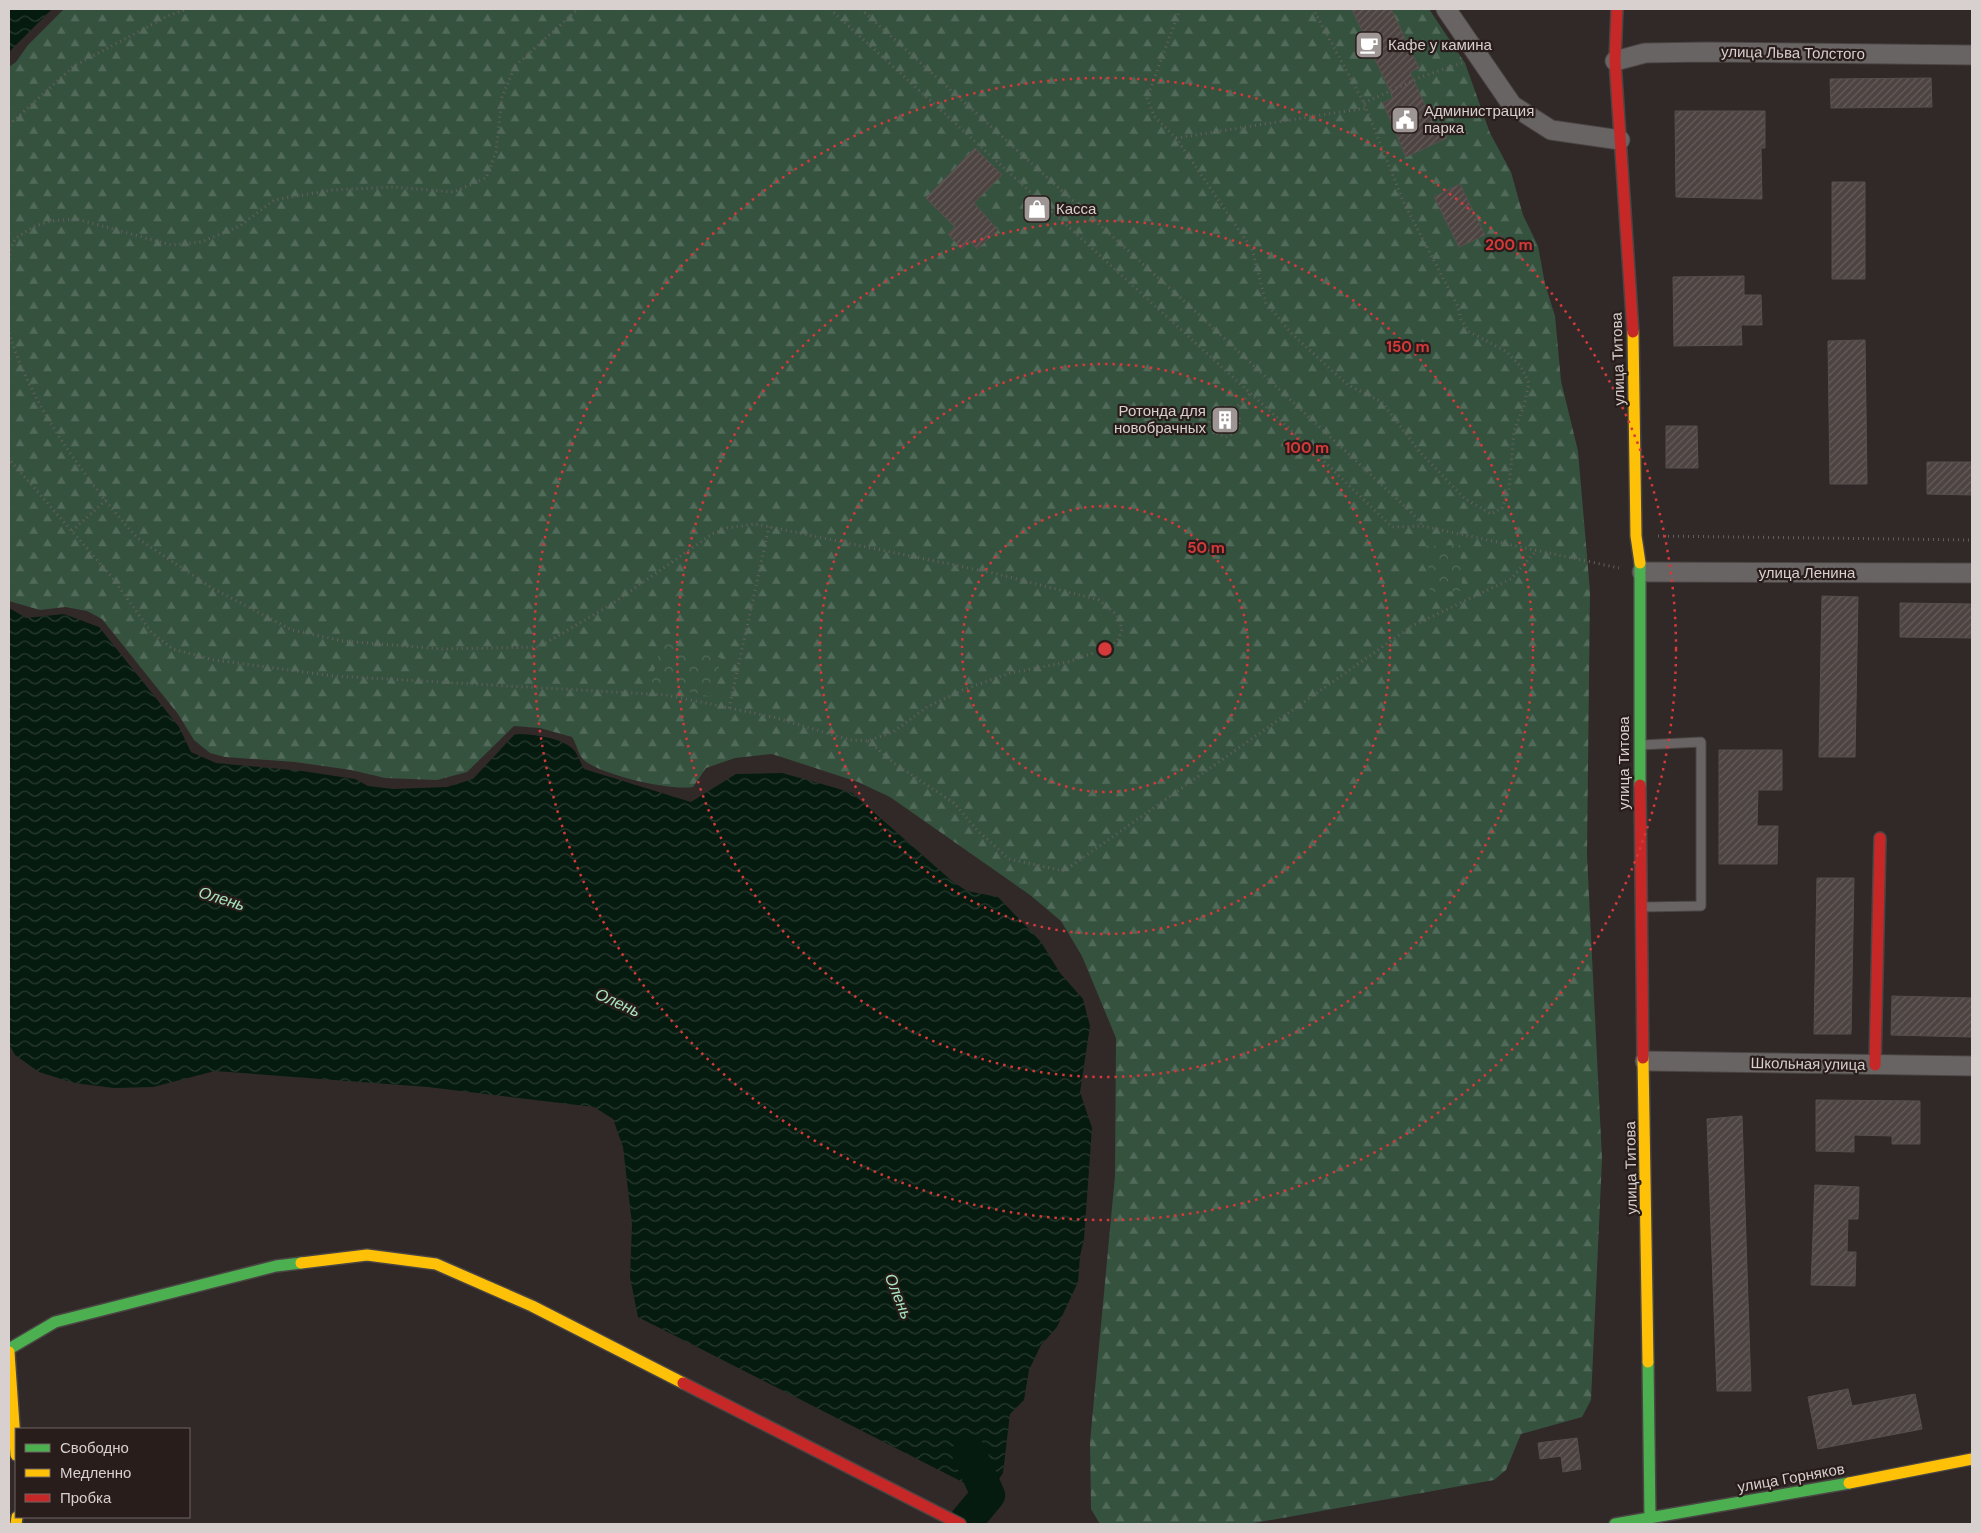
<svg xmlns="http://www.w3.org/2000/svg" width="1981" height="1533" viewBox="0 0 1981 1533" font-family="'DM Sans',sans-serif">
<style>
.forest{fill:url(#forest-firs)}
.park{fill:url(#park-crowns)}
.water{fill:url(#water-waves)}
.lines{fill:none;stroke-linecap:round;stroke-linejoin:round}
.river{stroke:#061b0f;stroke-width:34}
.building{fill:url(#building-hatch);stroke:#564f4e}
.lane-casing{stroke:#4a4443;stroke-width:11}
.street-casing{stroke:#4a4443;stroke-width:21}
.fast-casing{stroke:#4a4443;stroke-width:14}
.slow-casing{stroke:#4a4443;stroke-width:14}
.jam-casing{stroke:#4a4443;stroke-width:14}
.path{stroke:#645f5e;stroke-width:3;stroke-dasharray:1 4;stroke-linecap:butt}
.lane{stroke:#696464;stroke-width:9}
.street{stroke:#696464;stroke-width:19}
.fast{stroke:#4caf50;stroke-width:11}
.slow{stroke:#ffc107;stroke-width:11}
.jam{stroke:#c62828;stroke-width:11}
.ring{fill:none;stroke:#d63939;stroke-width:2.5;stroke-dasharray:2.5 5}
.labels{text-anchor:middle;stroke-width:4.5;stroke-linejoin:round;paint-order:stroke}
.poi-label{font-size:15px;fill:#d8d0ce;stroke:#291d1b;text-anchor:start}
.street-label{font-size:15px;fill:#d8d0ce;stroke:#291d1b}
.water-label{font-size:16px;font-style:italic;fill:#a7e6be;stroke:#291d1b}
.centre{fill:#d63939;stroke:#291d1b;stroke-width:2.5}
.ring-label{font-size:15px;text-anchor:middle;font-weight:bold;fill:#d63939;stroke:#291d1b;stroke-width:4.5;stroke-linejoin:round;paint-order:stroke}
</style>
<defs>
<pattern id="forest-firs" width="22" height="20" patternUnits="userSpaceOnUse" patternTransform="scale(1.25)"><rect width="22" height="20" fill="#35523f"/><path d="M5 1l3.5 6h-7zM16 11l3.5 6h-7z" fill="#526a5a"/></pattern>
<pattern id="park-crowns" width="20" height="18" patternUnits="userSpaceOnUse" patternTransform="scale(1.25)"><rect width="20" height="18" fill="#35523f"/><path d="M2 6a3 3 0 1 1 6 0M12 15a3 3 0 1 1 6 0" fill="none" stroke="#526a5a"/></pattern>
<pattern id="water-waves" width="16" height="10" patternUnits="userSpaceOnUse" patternTransform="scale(1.25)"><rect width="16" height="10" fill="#061b0f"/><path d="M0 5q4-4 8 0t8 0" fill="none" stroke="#2a3b31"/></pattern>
<pattern id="building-hatch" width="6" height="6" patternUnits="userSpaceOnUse" patternTransform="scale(1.25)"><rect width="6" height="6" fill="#4d4442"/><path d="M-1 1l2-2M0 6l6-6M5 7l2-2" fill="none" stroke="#665e5c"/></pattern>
</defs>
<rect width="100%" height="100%" fill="#302928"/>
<path class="forest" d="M64 9H1429L1465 63 1490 133 1511 172 1523 215 1538 246 1545 284 1555 316 1561 381 1578 451 1590 591 1587 855 1602 1159 1591 1400 1582 1417 1521 1434 1506 1470 1494 1480 1254 1523 1100 1524 1091 1509 1090 1442 1115 1176 1116 1038 1082 956 1061 921 1030 895 890 797 858 782 772 754 735 758 706 768 693 787C670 791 603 775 585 761 578 756 577 744 572 737L540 728 514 726 467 772 437 780 385 778 351 770 295 762 225 757 210 753 194 740 178 714 102 619 87 611 65 607 40 610 9 601V67L16 62 28 45Z"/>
<path class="park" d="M1460 545 1462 591 1430 592 1427 546Z
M662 642 721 658 711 697 651 682Z"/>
<path class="water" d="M9 9H52L9 52Z
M11 609 26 618 64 614 99 627 179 727 191 752 216 763 302 771 355 779 368 786 393 789 447 787 473 779 515 734C531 734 563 737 575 751 578 756 581 764 584 769L691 802 736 774 782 773 829 786 852 793 953 882 967 891 998 897 1041 942 1060 973 1083 999 1090 1026 1080 1092 1092 1128 1084 1239 1080 1256 1078 1282 1057 1327 1041 1345 1029 1370 1024 1400 1010 1414 1003 1473 988 1495 638 1317 630 1277 632 1224 623 1147 613 1119 594 1107 428 1087 215 1071 153 1087 114 1088 74 1083 39 1072 15 1055 9 1044V610Z"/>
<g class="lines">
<path class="river" d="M964 1524 988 1495 969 1453"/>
</g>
<path class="building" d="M1352 9H1391L1419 68 1410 72 1434 125 1440 122 1447 138 1406 157 1383 103 1393 98Z
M1931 78 1932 107 1831 108 1830 79Z
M1675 111H1765V148H1761L1762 199 1676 197Z
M975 148 1002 175 974 203 998 230 977 249 970 241 962 249 948 234 955 227 926 198Z
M1832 182H1865V279H1832Z
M1460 184 1485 235 1459 247 1434 197Z
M1744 276V295H1761L1762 325H1741L1742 345 1674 346 1673 277Z
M1865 340 1867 484H1830L1828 341Z
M1217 420a8 8 0 1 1 16 0a8 8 0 1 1-16 0Z
M1666 426H1697L1698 468H1666Z
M1927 462H1972V495L1927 494Z
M1822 596 1858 597 1855 757H1819Z
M1900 603 1972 604V638L1900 637Z
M1719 750H1782V790H1758L1757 826H1778L1777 864H1719Z
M1817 878H1854L1851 1034H1814Z
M1892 996 1972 998V1037L1891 1035Z
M1816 1100 1920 1101V1144H1892V1136L1854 1135V1152L1816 1151Z
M1742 1116 1751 1391H1717L1707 1119Z
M1815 1185 1859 1187 1858 1219H1848L1847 1252H1856L1855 1286 1811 1285Z
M1848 1389 1852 1406 1915 1394 1922 1429 1818 1449 1808 1397Z
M1577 1438 1581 1469 1563 1472 1561 1456 1540 1459 1538 1443Z"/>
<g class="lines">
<defs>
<path id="lane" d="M1641 745 1701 742V906L1642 907"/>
<path id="street" d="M1446 9 1512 105 1551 130 1620 140
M1615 61 1645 53 1705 52 1972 55
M1642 572 1972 573
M1645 1061 1972 1066"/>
<path id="fast" d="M1640 785V563
M9 1349 55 1322 276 1266 301 1263
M1648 1362 1650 1518
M1615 1524 1849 1483"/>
<path id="slow" d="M1633 332 1636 536 1640 563
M1643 1058 1648 1362
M301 1263 367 1255 436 1264 532 1306 683 1383
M9 1352 16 1455
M1849 1483 1972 1459
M16 1524 17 1517"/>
<path id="jam" d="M1617 9 1615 61 1633 332
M1640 785 1643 1058
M1875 1065 1880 838
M683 1383 960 1524"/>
</defs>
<use href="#lane" class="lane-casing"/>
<use href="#street" class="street-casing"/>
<use href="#fast" class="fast-casing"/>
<use href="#slow" class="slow-casing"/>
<use href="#jam" class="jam-casing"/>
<path class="path" d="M830 9 1305 443 1392 527 1422 526 1619 568
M861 9 1196 312 1414 515 1422 525
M1180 9 1147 98 1154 116 1176 138 1252 249 1266 303 1293 335 1348 385 1382 402 1419 451 1464 498 1491 514 1502 508 1509 489 1514 431 1524 406 1529 383 1521 367 1507 352 1468 331 1461 319 1458 307 1404 203 1364 103 1313 9
M1364 103 1421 77 1462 63
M9 125 74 66 170 15 187 9
M1176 138 1366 108
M9 260 10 249 16 238 33 227 50 221 77 219 171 245 201 242 240 226 274 200 332 190 393 187 453 192 486 178 496 152 502 97 515 66 578 9
M9 333C30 403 83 476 131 531L140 540 212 588 292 630 343 641 442 649 539 647 612 604 712 534 727 528 755 524 993 573 1099 600 1117 615 1122 629 1118 640 1108 648 1068 662 1010 673 963 690 927 707 893 732 868 741 850 740 773 717 666 695 334 676 214 660 173 649 152 633 111 576 9 459
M1235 409 1240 420 1237 431 1226 437 1215 433 1209 423 1213 411 1223 406 1235 409 1250 394
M72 531 106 500
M1658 536 1972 540
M729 708 769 527
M868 741 895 764 954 803 977 830 1009 859 1064 871 1412 626 1511 579 1536 551"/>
<use href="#lane" class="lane"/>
<use href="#street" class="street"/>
<use href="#fast" class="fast"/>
<use href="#slow" class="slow"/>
<use href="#jam" class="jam"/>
</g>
<g class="ring">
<circle cx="1105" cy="649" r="143"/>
<circle cx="1105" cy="649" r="285"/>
<circle cx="1105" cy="649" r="428"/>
<circle cx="1105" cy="649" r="571"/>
</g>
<defs>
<symbol id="cafe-square" viewBox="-11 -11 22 22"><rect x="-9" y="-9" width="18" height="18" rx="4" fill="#9d9694" stroke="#291d1b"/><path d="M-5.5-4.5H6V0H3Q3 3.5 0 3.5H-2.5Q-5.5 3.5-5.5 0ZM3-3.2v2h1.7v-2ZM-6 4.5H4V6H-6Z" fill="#fff"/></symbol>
<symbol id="civic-square" viewBox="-11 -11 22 22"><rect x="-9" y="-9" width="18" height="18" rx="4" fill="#9d9694" stroke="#291d1b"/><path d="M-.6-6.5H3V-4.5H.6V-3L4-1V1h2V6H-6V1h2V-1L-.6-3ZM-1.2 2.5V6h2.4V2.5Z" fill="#fff"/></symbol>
<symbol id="shop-square" viewBox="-11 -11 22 22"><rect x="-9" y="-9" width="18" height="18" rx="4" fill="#9d9694" stroke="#291d1b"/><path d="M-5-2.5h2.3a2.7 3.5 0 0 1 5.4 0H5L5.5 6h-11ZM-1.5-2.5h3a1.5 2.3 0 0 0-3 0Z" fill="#fff"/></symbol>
<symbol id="building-square" viewBox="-11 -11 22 22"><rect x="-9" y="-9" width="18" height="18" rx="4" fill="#9d9694" stroke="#291d1b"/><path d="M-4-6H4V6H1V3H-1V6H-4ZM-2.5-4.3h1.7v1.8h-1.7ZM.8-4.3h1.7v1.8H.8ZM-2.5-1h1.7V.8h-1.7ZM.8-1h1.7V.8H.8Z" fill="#fff"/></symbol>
</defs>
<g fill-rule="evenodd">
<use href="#cafe-square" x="1353" y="29" width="32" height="32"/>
<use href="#civic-square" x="1389" y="104" width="32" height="32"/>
<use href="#shop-square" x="1021" y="193" width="32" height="32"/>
<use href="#building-square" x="1209" y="404" width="32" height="32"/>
</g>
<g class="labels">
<g class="poi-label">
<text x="1388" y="50">Кафе у камина</text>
<text x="1424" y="116">Администрация<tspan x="1424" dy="17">парка</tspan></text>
<text x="1056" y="214">Касса</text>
<text x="1206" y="416" text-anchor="end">Ротонда для<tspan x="1206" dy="17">новобрачных</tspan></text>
</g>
<g class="street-label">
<text transform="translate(1793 53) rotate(1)" y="5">улица Льва Толстого</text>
<text transform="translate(1618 359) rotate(-92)" y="5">улица Титова</text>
<text x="1807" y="578">улица Ленина</text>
<text transform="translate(1624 763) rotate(-90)" y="5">улица Титова</text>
<text transform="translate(1808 1064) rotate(1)" y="5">Школьная улица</text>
<text transform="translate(1631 1168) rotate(-91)" y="5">улица Титова</text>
<text transform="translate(1791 1478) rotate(-10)" y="5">улица Горняков</text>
</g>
<g class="water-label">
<text transform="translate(222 898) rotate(17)" y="6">Олень</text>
<text transform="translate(618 1002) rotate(24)" y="6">Олень</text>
<text transform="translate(899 1296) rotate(68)" y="6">Олень</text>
</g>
</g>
<circle cx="1105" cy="649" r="8" class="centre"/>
<g class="ring-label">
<text x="1509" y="250">200 m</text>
<text x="1408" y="352">150 m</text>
<text x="1307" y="453">100 m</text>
<text x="1206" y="553">50 m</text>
</g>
<rect width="1981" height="1533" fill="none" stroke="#d8d0ce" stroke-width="20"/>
<rect x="15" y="1428" width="175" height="90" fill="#291d1b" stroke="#6f6563"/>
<rect x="25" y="1444" width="25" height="8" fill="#4caf50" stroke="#6f6563"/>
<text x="60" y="1453" font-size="15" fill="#d8d0ce">Свободно</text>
<rect x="25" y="1469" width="25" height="8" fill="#ffc107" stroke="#6f6563"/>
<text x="60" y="1478" font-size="15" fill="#d8d0ce">Медленно</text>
<rect x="25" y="1494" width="25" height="8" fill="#c62828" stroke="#6f6563"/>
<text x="60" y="1503" font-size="15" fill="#d8d0ce">Пробка</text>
</svg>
